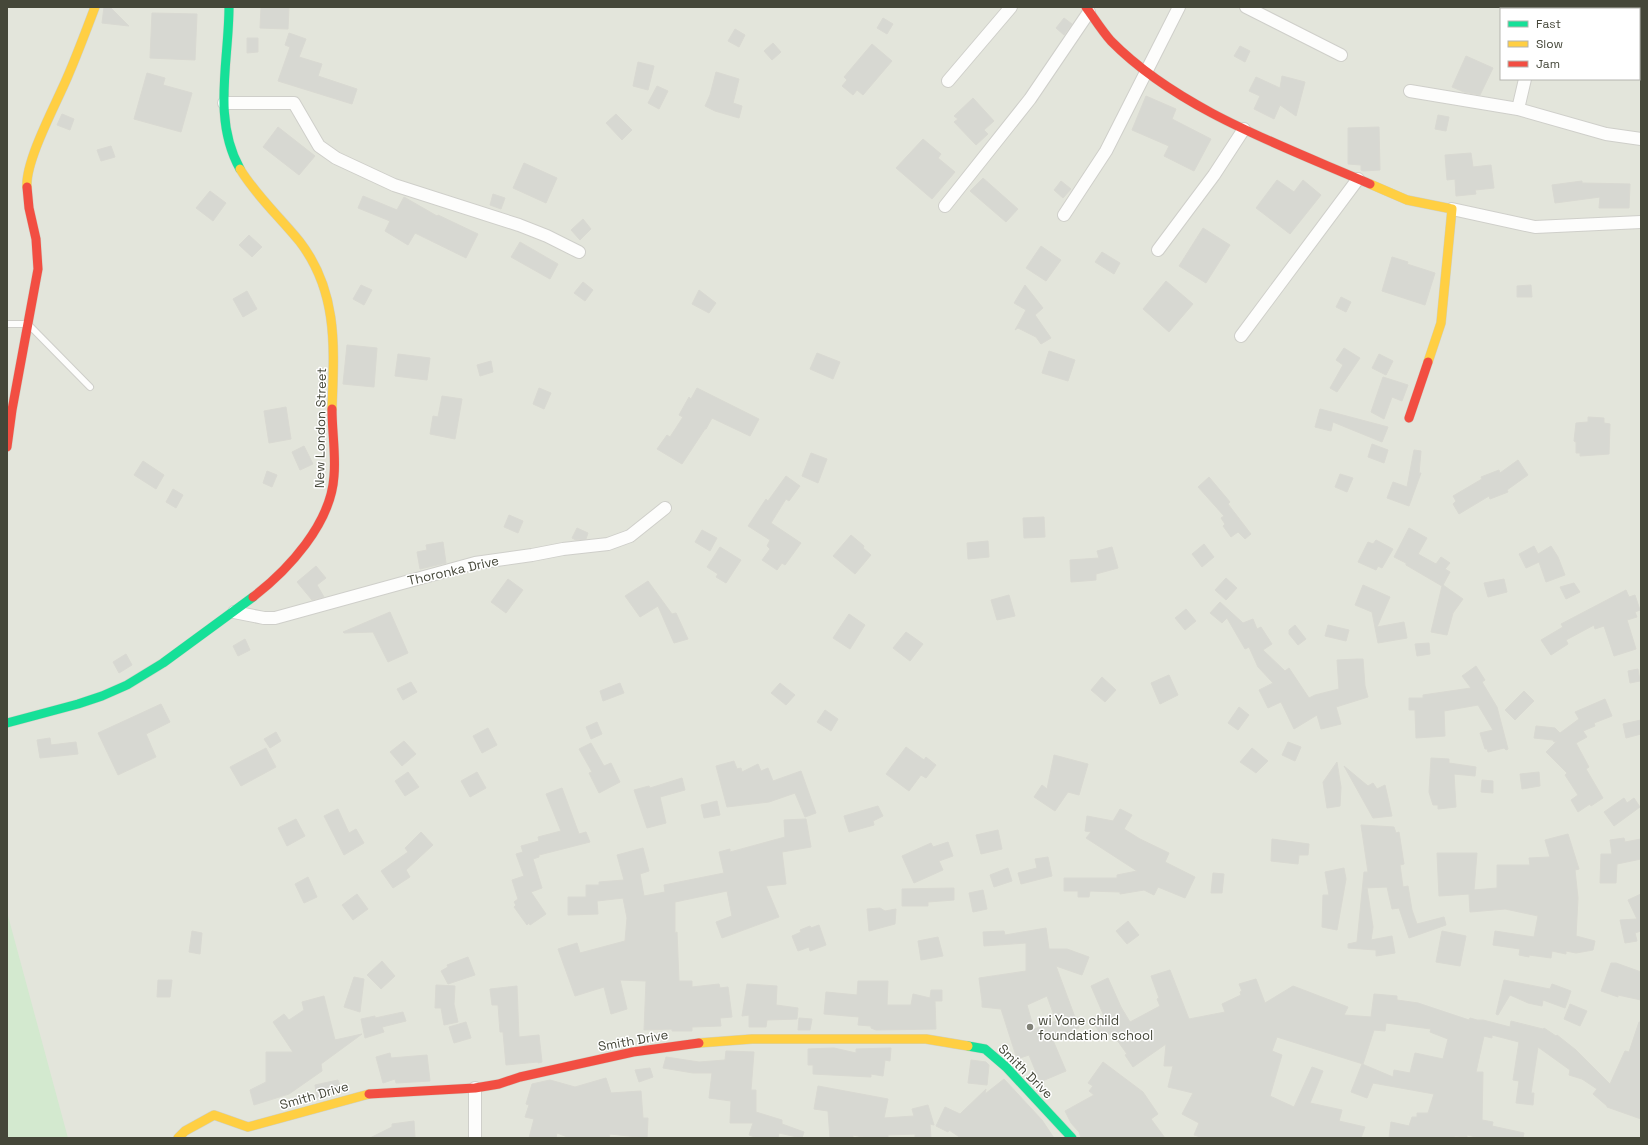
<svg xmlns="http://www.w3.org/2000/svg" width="1648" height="1145" viewBox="0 0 1648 1145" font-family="'Space Grotesk',sans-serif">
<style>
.residential{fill:#e3e5db;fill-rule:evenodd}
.green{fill:#d3e9cf}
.building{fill:#d7d8d2;stroke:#d9d9d2;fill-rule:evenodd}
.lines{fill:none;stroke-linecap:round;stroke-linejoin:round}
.lane-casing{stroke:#cfcfca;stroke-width:8}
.street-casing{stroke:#cfcfca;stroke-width:14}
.fast-casing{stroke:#cfd1c6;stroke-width:10}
.slow-casing{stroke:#cfd1c6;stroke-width:10}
.jam-casing{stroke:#cfd1c6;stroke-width:10}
.lane{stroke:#fdfdfc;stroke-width:6}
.street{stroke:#fdfdfc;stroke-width:12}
.fast{stroke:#16e098;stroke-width:9}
.slow{stroke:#ffcf43;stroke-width:9}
.jam{stroke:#f24e42;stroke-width:9}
.poi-dot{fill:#818278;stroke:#fff;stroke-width:1.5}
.labels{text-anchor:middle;stroke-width:3;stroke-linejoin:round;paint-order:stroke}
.street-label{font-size:13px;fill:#454739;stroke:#fff}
.poi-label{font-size:13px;fill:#454739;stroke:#fff;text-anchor:start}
</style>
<rect width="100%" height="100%" fill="#f1f1ec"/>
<path class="residential" d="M7 7H1641V1138H7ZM1501 9H1639V79H1501Z"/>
<path class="green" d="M7 912 68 1138H7Z"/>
<path class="building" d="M104 7H110L129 26 102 23Z
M261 7H289L288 29 260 28Z
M152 13 197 14 195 60 150 58Z
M883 18 893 24 887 34 877 28Z
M1064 18 1072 24 1064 35 1056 28Z
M735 29 745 35 739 47 728 41Z
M289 33 306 39 299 57 322 64 318 76 357 89 352 104 278 81 290 47 285 45Z
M247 38H258V52L247 53Z
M773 43 781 52 772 60 764 51Z
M872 44 892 61 863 95 857 90 853 95 842 86 847 80 844 77Z
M1240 46 1250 51 1245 62 1234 56Z
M1466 56 1493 68 1480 95 1464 92 1452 87Z
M638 62 654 66 648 90 633 86Z
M716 72 739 79 733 103 742 106 739 118 715 111 705 106 710 95Z
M147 73 165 78 163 85 192 93 181 132 134 119Z
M1282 76 1305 82 1296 116 1280 105 1274 119 1254 109 1260 96 1249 91 1256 77 1280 88Z
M657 86 668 91 659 109 648 103Z
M1146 96 1176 109 1172 119 1211 139 1194 171 1164 156 1169 146 1132 130Z
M973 98 994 121 984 130 988 134 976 145 954 122 958 119 954 116Z
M62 114 74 119 70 130 57 125Z
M616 114 632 130 622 140 606 123Z
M1438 115 1449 117 1446 131 1435 129Z
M278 127 315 156 299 175 263 147Z
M1379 127 1380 170 1363 171 1361 170V165L1348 164V128Z
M923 139 941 154 938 158 955 172 932 199 896 168Z
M111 146 115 157 101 161 97 150Z
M1471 153 1473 167 1491 165 1494 188 1475 190 1476 194 1456 196 1455 179 1447 180 1445 155Z
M524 163 557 178 546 203 513 188Z
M983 178 1018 209 1006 222 970 191Z
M1277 180 1294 192 1303 180 1321 195 1290 234 1256 208Z
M1061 181 1071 189 1063 198 1054 190Z
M1582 181V183L1630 184 1629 208H1599L1600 197 1555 203 1552 185Z
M210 191 226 203 213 221 196 208Z
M493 194 505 198 501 209 490 205Z
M363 196 397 210 404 197 437 216 438 215 478 234 466 258 415 233 408 245 385 231 390 221 358 208Z
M583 219 591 229 580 240 571 230Z
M1203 228 1230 245 1206 283 1179 266Z
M249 235 262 247 252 257 239 245Z
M520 242 558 264 550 279 511 257Z
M1041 246 1061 260 1046 281 1026 268Z
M1102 252 1120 263 1114 274 1095 262Z
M1392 257 1408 262 1407 264 1435 273 1425 305 1382 291Z
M1166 281 1193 304 1169 332 1143 309Z
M583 282 593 290 585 301 574 293Z
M361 285 372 290 364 305 353 299Z
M1025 285 1043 308 1035 315 1051 338 1041 344 1036 337 1018 328 1015 330 1026 310 1014 303Z
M1531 285 1532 297H1517V286Z
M699 290 716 303 709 313 692 304Z
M247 291 257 309 243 317 233 299Z
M1341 297 1351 302 1346 312 1336 307Z
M347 345 377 348 374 387 343 384Z
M1344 348 1360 358 1337 392 1330 388 1343 365 1336 360Z
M1049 351 1075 360 1068 381 1042 373Z
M817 353 840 362 833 379 810 369Z
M398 354 430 358 427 380 395 376Z
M1379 354 1393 361 1386 375 1372 368Z
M491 361 493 372 480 376 477 365Z
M1383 377 1408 385 1402 401 1392 397 1384 419 1371 412Z
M539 388 551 393 544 409 533 404Z
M697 388 759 419 750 436 712 418 706 429H705L682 464 657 449 667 435 670 437 683 417 679 415 689 397 691 399Z
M442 396 462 399 455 439 430 434 433 416 438 417Z
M286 407 291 439 269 443 264 411Z
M1320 409 1388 427 1382 442 1333 422 1331 431 1315 427Z
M1588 417 1604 418V423L1610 424 1609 454 1580 456V453H1576V442L1574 441 1576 423 1588 422Z
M1372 444 1388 450 1384 463 1368 457Z
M304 446 313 464 300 470 292 452Z
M1414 450 1421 451 1419 473H1421L1409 506 1387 498 1393 482 1407 487Z
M811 453 827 459 818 483 802 476Z
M1518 460 1528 475 1507 490 1508 492 1490 499 1489 496 1459 514 1453 504 1456 501 1453 496 1482 479 1481 477 1499 470 1500 473Z
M143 461 164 475 156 489 134 475Z
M267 471 277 475 272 487 263 483Z
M1340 474 1353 478 1347 492 1335 487Z
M786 476 800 486 789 501 786 499 771 523 801 543 785 565 782 563 777 570 762 560 770 549 767 546 770 540 748 526 766 499 768 501Z
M1209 477 1230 502 1228 504 1251 534 1245 539 1238 532 1231 537 1223 526 1225 524 1221 518 1224 516 1198 487Z
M173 489 183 495 176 508 166 502Z
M509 515 523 521 518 533 504 527Z
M1044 517 1045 537 1024 538 1023 518Z
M577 528 588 533 586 539 576 540 572 538Z
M1409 528 1427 538 1418 554 1436 564 1441 557 1450 563 1445 569 1450 572 1443 585 1463 599 1453 613 1447 635 1431 632 1442 586 1406 565V563L1394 557Z
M702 530 717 538 710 551 695 542Z
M851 535 864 546 863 548 871 555 855 574 833 556Z
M1376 540 1393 549 1382 568 1378 566 1376 570 1358 562 1368 542 1373 544Z
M988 541 989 557 968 559 967 543Z
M443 542 446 563 420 569 417 552 427 550 426 545Z
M1204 544 1214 557 1202 567 1192 554Z
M1534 546 1538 554 1551 546 1558 557 1565 575 1546 582 1539 562 1526 568 1519 554Z
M720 547 741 560 726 583 716 577 718 574 707 567Z
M1112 547 1118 568 1096 574V580L1071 582 1070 560 1099 558 1097 551Z
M316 566 326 578 317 585 324 597 312 600 297 582Z
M1226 578 1237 588 1226 600 1215 590Z
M508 579 523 590 506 613 491 602Z
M1504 579 1507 592 1488 597 1484 583Z
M648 581 672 614 676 613 688 639 674 643 658 606 640 617 625 596Z
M1574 583 1580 592 1566 599 1560 587Z
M1363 585 1390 597 1377 627 1404 622 1407 638 1378 643 1372 612 1355 605Z
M1626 590 1629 597 1635 595 1640 610 1635 612 1637 617 1627 620 1636 649 1614 656 1604 626 1595 629 1594 625 1566 640 1568 644 1551 655 1541 640 1563 627 1561 624Z
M1009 595 1015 616 997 620 991 600Z
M1220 602 1243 623 1253 619 1257 629 1261 627 1272 644 1263 650 1285 671 1289 668 1309 698 1315 695 1339 689 1337 660 1358 659H1363L1365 686 1368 697 1336 707 1341 724 1321 729 1317 715 1294 729 1281 702 1268 708 1259 690 1273 683 1258 667 1249 647 1245 649 1227 618 1222 623 1210 613Z
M1186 609 1196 621 1185 630 1175 618Z
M390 612 408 653 388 662 373 632 344 633 343 632Z
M849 614 865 625 850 649 833 638Z
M1295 625 1306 639 1298 645 1289 634V630Z
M1328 625 1349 630 1346 641 1325 636Z
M906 632 923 644 910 661 893 648Z
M245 639 250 650 238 656 233 646Z
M1429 643 1430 654 1417 656 1415 644Z
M126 654 132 665 119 673 113 662Z
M1476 666 1485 680 1482 682 1497 707 1508 749 1506 750 1504 748 1488 752 1487 749H1485L1480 733 1493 730 1478 705 1444 711 1445 736 1416 738 1415 710H1409V698H1423V695L1471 688 1462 676Z
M1638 669 1640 681 1630 683 1628 671Z
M1169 675 1178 695 1160 704 1151 683Z
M1102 677 1116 690 1105 702 1091 690Z
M411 682 417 692 403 700 397 689Z
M620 683 624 693 603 701 600 691Z
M780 683 795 695 786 705 771 693Z
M1524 691 1534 701 1515 720 1505 710Z
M1605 699 1612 716 1594 723 1595 726 1583 731 1587 737 1576 743 1589 767 1586 769 1603 798 1591 806 1590 804 1578 812 1571 800 1578 795 1565 775 1567 773 1546 752 1557 741 1554 742 1553 740 1534 738 1536 726 1555 728 1560 733 1579 719 1575 712Z
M161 704 170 722 146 734 156 757 118 775 98 733Z
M1239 707 1249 715 1238 730 1228 723Z
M825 710 838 719 831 731 817 722Z
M1641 720V734L1626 738 1623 724Z
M597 722 602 734 591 739 586 727Z
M488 728 497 745 482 753 473 736Z
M276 732 281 741 270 748 264 739Z
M50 738 51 745 76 742 78 754 40 758 37 740Z
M404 741 416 754 402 766 390 752Z
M1288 742 1301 747 1295 761 1282 755Z
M591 743 604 766 611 763 620 782 599 793 589 773 592 772 579 749Z
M906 747 924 760 926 757 936 765 926 778 921 775 909 791 886 774Z
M266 748 276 767 241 786 230 767Z
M1252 748 1268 761 1256 773 1240 762Z
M1054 755 1088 764 1079 795 1068 792 1055 811 1034 797 1042 785 1047 789Z
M1431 758 1449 759V763L1476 767 1475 776 1454 774 1456 807 1438 809V805H1433L1429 792Z
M734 761 737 769 741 768 742 772 758 764 761 771 768 768 773 781 801 771 816 813 805 817 795 793 769 802 727 807 716 766Z
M1337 762 1341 787 1340 806 1327 808 1323 782Z
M1344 766 1368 786 1373 783 1377 789 1385 785 1392 816 1373 818Z
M408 772 419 787 405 796 395 781Z
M477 772 486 788 470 797 461 781Z
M1539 772 1540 786 1522 789 1520 774Z
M682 778 685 790 660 797 666 823 647 828 634 790 649 786 650 788Z
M1482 780 1493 781V793L1481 792Z
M562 788 579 834 586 832 590 842 539 855V857L533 859 542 888 531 892 546 914 530 925 529 923 527 925 514 907 516 905 514 902 518 899 512 880 524 876 516 854 523 852 521 846 539 841 538 837 561 831 546 794Z
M1624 798 1627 803 1634 798 1640 807 1614 826 1604 812Z
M717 801 720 815 704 818 701 805Z
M878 806 883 816 873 821 874 825 849 832 844 816Z
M338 809 349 833 356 829 364 843 344 855 324 816Z
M1120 809 1132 815 1124 829 1140 839 1169 853 1165 862 1195 877 1185 898 1158 887 1154 895 1144 890 1120 894V892L1090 891 1089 897H1078V891H1064V878H1117V875L1137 871 1086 838 1091 832 1085 831 1087 816 1113 821Z
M296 819 305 836 287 846 278 828Z
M806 819 811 847 782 852 786 884 766 886 779 917 722 938 716 922 732 916 727 891 675 902V933L677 932 679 981H692V987L719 984 720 988 728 987 732 1017 720 1018 721 1026 692 1027V1031H672V1029L644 1030 646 981 620 980 627 1009 611 1014 604 987 575 996 558 949 577 943 580 953 625 941 627 918 623 898 597 901 598 914 568 915V897H586V885H599V882L624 880 617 855 643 848 649 871 640 874 644 896 665 892 664 885 724 873 719 852 730 849V852L785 837 784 820Z
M1361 825 1394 827 1396 833 1399 832 1404 864 1400 865 1403 887 1408 886 1412 910 1417 924 1444 917 1446 925 1409 938 1399 908 1392 909 1387 887 1364 888H1367L1373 927 1371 940 1392 936 1395 953 1376 956V950L1348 948V944L1357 942 1364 872H1368Z
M998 830 1002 849 981 854 976 835Z
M421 832 433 845 406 870 410 877 393 888 381 871 408 852 405 848Z
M1568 834 1579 869 1575 870 1578 898 1576 936 1595 941 1593 950 1576 953 1566 951V954L1552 951 1551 958 1529 955V957L1519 955 1520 949 1493 945 1495 931 1534 937 1538 916 1505 909 1470 912 1469 894 1439 896 1437 853H1477L1474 890 1497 888V865H1530L1529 858 1550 857 1545 840Z
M1624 838 1625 842 1641 839V859L1617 864 1616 883H1600L1601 854H1612L1610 840Z
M1272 839 1309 844 1308 855H1299L1298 864 1271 861Z
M948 842 953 856 939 861 943 870 914 883 902 856 931 843 933 847Z
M1048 857 1052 876 1021 884 1018 873 1037 868 1035 859Z
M1008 868 1012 881 994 887 990 875Z
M1344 868 1346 879 1337 930 1322 927 1323 895H1329L1325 872Z
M1213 873 1224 874 1222 893H1211Z
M308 877 317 897 304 903 295 884Z
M954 888V900L928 902V906H902V889Z
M983 890 987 909 973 912 969 893Z
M357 894 368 909 353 920 342 905Z
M1641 894V931L1635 933 1637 941 1625 943 1620 920 1637 919 1628 900Z
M880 908 885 911 896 909 895 924 869 931 867 909Z
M1128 921 1139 935 1127 944 1116 931Z
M819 925 826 945 810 951 809 947 798 951 792 936 801 932 800 930 810 926 811 928Z
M1046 928 1049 949H1067L1089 957 1082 975 1056 966 1079 1028 1052 1038 1066 1071 1040 1082 1029 1055 1017 1059 1001 1009 982 1007V1001L979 978 1026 971V943L984 946 983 932 1004 931 1005 935ZM1047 996 1056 1021 1034 1029 1027 1005Z
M192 931 202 933 200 954 189 952Z
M1442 931 1466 936 1460 966 1436 962Z
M938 937 943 956 921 960 918 941Z
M468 957 475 975 448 984 441 971 448 967 447 965Z
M382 961 395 976 381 989 367 975Z
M1611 963H1616L1641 972V1000L1618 995V997L1601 991Z
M1170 970 1189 1019 1225 1012 1222 1004 1241 995 1240 992 1242 991 1239 984 1256 979 1265 1003 1293 986 1348 1007 1344 1015 1371 1017 1374 994 1397 996V1000L1418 1003 1469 1020 1470 1018 1477 1020H1483L1510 1027 1511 1021 1543 1029 1544 1028 1556 1036 1557 1035 1576 1050 1610 1084 1625 1051 1629 1052 1639 1022H1641V1119L1607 1107V1106L1593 1094 1597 1089 1582 1079 1569 1075 1570 1070 1538 1047 1531 1093H1534L1533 1105 1516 1103 1519 1081 1513 1080 1519 1042 1492 1035V1038L1484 1036 1476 1072H1483L1482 1120 1493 1122 1492 1126 1524 1133 1523 1138H1481L1467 1135V1137L1455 1136 1454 1138H1389L1391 1122 1409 1126 1412 1117H1417V1113H1428L1434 1094 1373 1083 1367 1098 1351 1092 1362 1064 1393 1077 1394 1070 1410 1073 1415 1053 1443 1059 1448 1039 1430 1032 1431 1029 1386 1023 1385 1031 1374 1030 1363 1064 1277 1037 1272 1051 1282 1055 1270 1096 1294 1107 1312 1067 1323 1071 1310 1103 1342 1110 1339 1121 1365 1127 1361 1138H1204L1194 1135 1199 1123 1182 1114 1193 1093 1168 1087 1173 1066H1164L1166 1044 1133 1067 1125 1055 1127 1054 1112 1033 1103 1038 1093 1022 1104 1016 1091 986 1108 978 1121 1007 1130 1022 1160 1006 1157 999 1159 998 1151 976Z
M354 977 364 979 360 1012 344 1007Z
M158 980H172L170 997H157Z
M1504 980 1550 989 1552 984 1571 991 1565 1008 1543 1000 1542 1006 1528 1003 1510 995 1498 1015 1496 1014Z
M858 981H888L887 1005H911L913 994 930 998 931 990H942V1001H935L936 1029 876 1030 871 1028V1026L858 1025 859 1017 824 1014 826 992 857 995Z
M747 984 777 986 776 1005 798 1008 797 1019 767 1020 766 1027H749V1015L742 1016Z
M436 985 455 986 454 1004 458 1022 444 1025 441 1008H435Z
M517 986 519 1037 539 1035 542 1062 538 1063V1062L506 1065 503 1032H500L498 1005H492L490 989Z
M324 996 335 1040 362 1034 321 1064 322 1071 289 1094 254 1105 250 1090 266 1082V1052H293L273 1022 284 1014 289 1020 304 1010 302 1002Z
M1570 1004 1587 1011 1580 1026 1564 1019Z
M403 1012 406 1021 382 1027 384 1032 365 1038 361 1019 375 1016V1018Z
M799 1018 812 1019 810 1030H798Z
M466 1022 471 1038 454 1043 449 1027Z
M834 1048 856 1053V1049L891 1048 890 1061 885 1060 883 1076 871 1074V1077L813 1074V1065H808V1049Z
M726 1051 754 1052 751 1090H756V1112L782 1120V1124L804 1132 802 1138 779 1133 778 1138H758L749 1135 753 1123H730L731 1101 709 1098 712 1073H693L663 1068 666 1057 699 1062 725 1060Z
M390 1053 391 1058 427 1055 430 1081 396 1083 395 1079 383 1083 376 1057Z
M971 1060 986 1062 989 1065 987 1085 968 1083Z
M1103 1062 1143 1092 1158 1114 1151 1119 1165 1138H1081L1079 1132 1071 1123 1065 1111 1094 1095 1089 1091 1093 1086 1088 1083Z
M650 1068 653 1077 639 1082 635 1070Z
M606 1078 611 1093 641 1091 643 1118H648L647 1138 610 1134 609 1138H570L557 1133 556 1138H529L534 1119 525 1117 529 1105 526 1104 532 1084 550 1080 575 1087Z
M1004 1079 1042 1120 1054 1138H961L949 1130 948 1132 936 1126 945 1107 960 1114 986 1089 985 1094Z
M338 1080 342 1091 317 1098 315 1085Z
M818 1086 888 1099 884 1118 914 1116 912 1109 928 1105 934 1125 930 1124 931 1138H915V1134L888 1135V1138H868L853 1135V1138H830L828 1111 814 1109Z
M414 1121 415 1138H370L392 1127V1124Z"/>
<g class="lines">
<defs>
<path id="lane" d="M7 324H28L90 387"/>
<path id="street" d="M1246 7 1341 55
M1541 9V7
M948 81 1011 7
M1410 91 1518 109 1606 134 1641 139
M224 103H294L319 146 336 158 394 185 519 225 547 236 579 252
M1518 109 1525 79
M945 206 1030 99 1089 12
M1452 209 1535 227 1641 222
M1064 215 1106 151 1179 7
M1158 250 1214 175 1244 129
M1241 336 1358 179
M234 612 264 618H275L475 563 532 555 563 549 608 544 630 536 665 508
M475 1088V1138"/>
<path id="fast" d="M229 7C229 61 212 119 240 169
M7 723 78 704 102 696 127 685 163 663 253 597
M968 1046 985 1049 1006 1067 1072 1138"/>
<path id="slow" d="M240 169C257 197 280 217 300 242 339 293 334 350 332 409
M1370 184 1407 200 1452 209 1441 323 1428 362
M27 187C25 161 56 104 67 78 77 55 86 31 95 7
M699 1043 752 1039H926L968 1046
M178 1138 185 1131 214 1115 248 1127 369 1094"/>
<path id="jam" d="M1086 7C1094 18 1102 31 1111 41 1179 110 1283 146 1370 184
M1409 418 1428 362
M7 447 12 410 38 269 36 239 29 208 27 187
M253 597C288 570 331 524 334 476 336 454 332 432 332 409
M369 1094 475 1088 499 1084 520 1077 633 1052 699 1043"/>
</defs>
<use href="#lane" class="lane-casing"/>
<use href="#street" class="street-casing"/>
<use href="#fast" class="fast-casing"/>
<use href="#slow" class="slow-casing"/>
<use href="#jam" class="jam-casing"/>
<use href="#lane" class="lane"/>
<use href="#street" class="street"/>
<use href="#fast" class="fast"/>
<use href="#slow" class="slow"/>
<use href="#jam" class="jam"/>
</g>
<circle class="poi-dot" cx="1030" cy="1027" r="4"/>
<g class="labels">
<g class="street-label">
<text transform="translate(320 428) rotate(-89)" y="5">New London Street</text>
<text transform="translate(453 570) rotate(-13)" y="5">Thoronka Drive</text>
<text transform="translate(633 1040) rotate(-10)" y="5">Smith Drive</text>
<text transform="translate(1026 1071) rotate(45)" y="5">Smith Drive</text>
<text transform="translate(314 1095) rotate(-16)" y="5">Smith Drive</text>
</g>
<g class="poi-label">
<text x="1038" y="1025">wi Yone child<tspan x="1038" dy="15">foundation school</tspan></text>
</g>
</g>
<rect width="1648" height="1145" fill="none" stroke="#454739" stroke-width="16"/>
<rect x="1500" y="8" width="140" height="72" fill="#ffffff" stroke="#b5b5b0"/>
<rect x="1508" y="21" width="20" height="6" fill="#16e098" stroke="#b5b5b0"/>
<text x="1536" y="28" font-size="12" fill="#454739">Fast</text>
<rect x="1508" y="41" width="20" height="6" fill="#ffcf43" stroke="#b5b5b0"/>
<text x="1536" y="48" font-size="12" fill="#454739">Slow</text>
<rect x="1508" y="61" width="20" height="6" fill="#f24e42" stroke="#b5b5b0"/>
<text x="1536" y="68" font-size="12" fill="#454739">Jam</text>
</svg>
